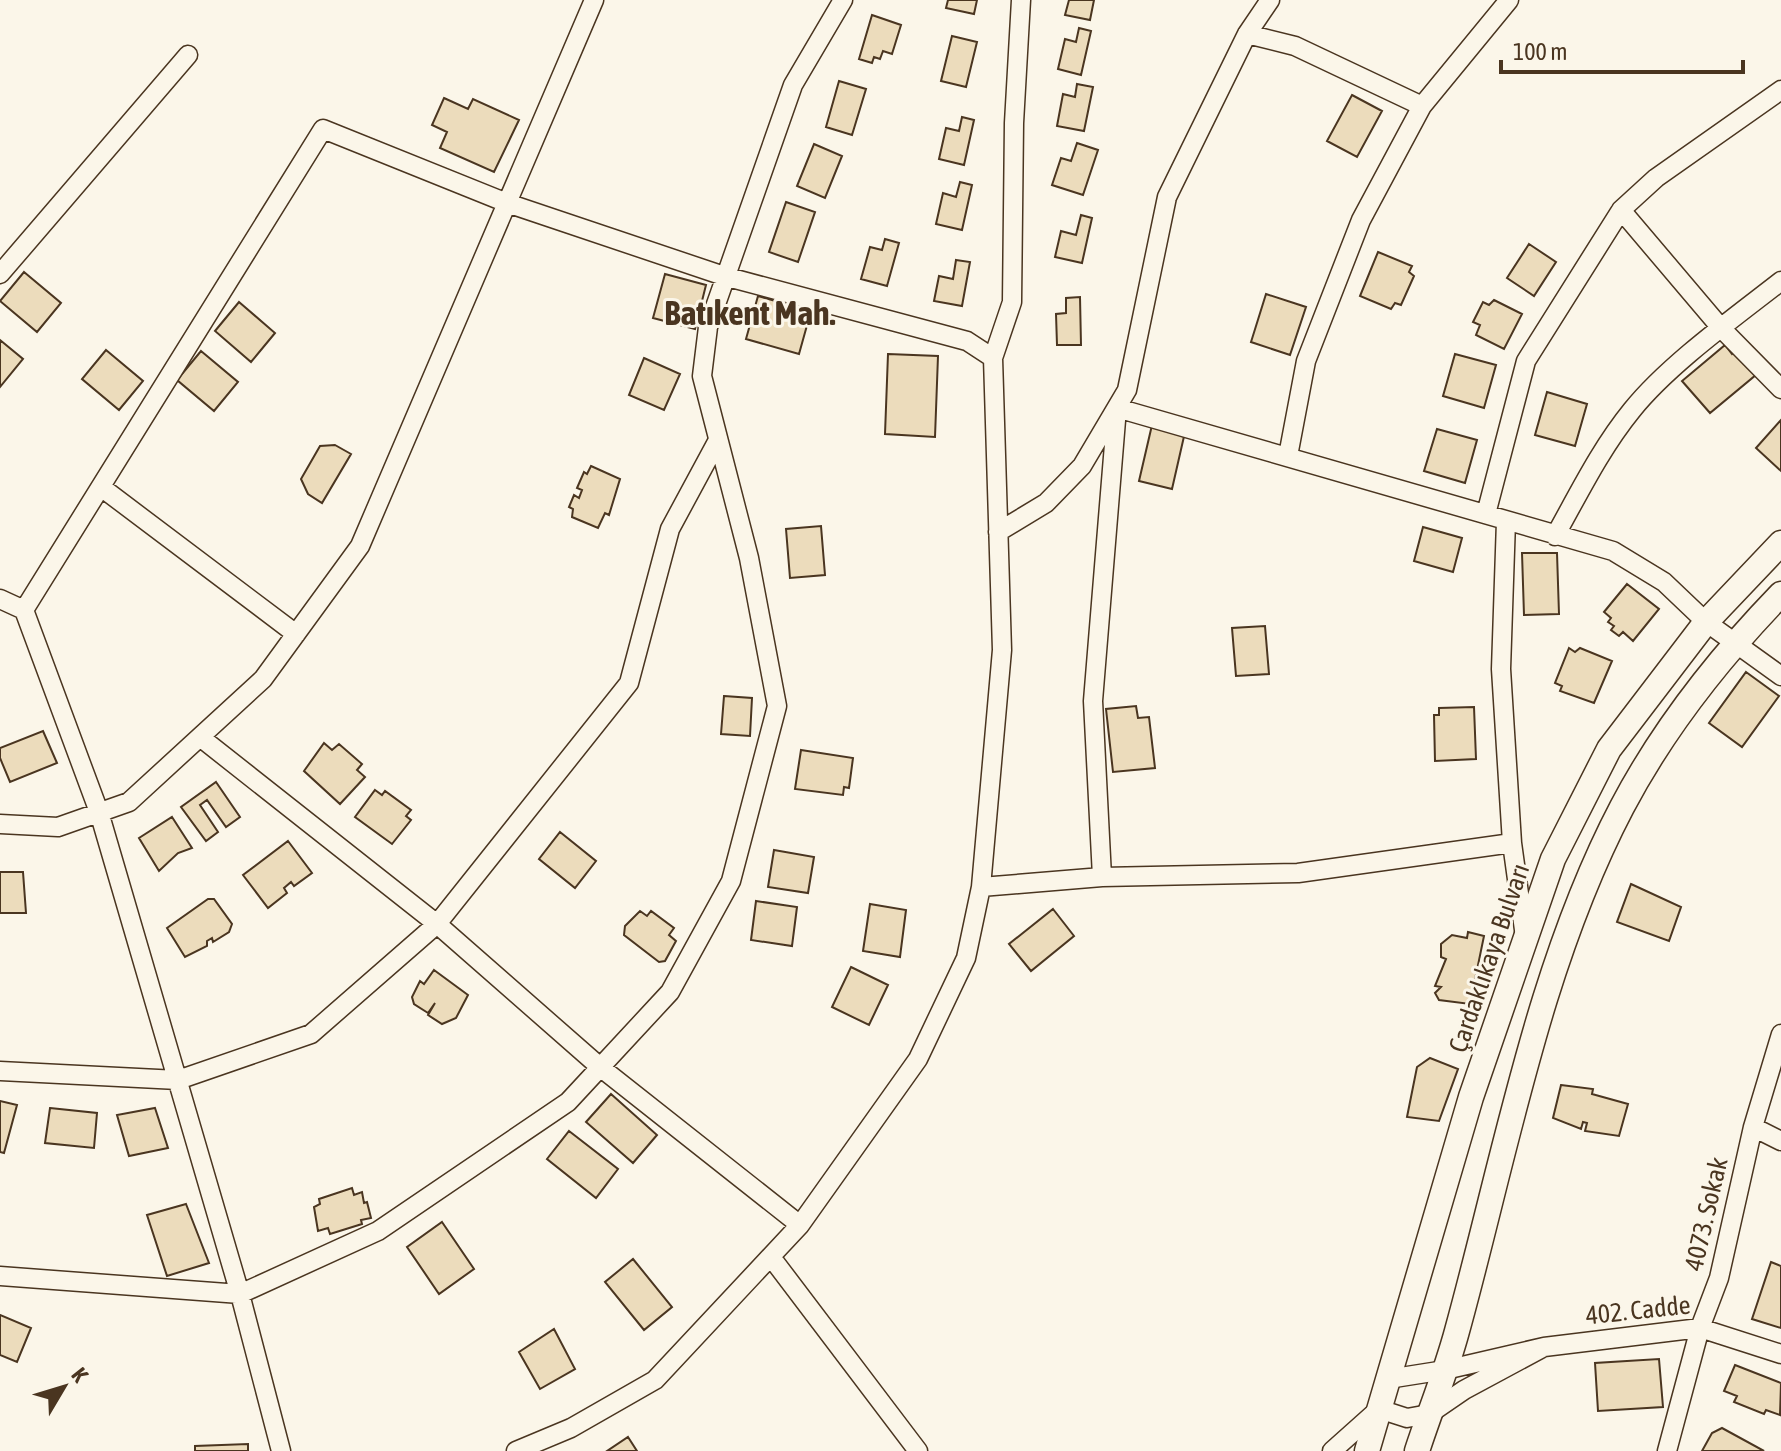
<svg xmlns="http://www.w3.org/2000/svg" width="1781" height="1451" viewBox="0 0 1781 1451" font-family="'Asap Condensed',sans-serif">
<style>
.building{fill:#ecdcbc;stroke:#4a3520;stroke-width:2}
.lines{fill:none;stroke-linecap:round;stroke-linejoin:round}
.minor-casing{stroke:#4a3520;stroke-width:21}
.major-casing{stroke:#4a3520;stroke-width:27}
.minor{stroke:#fbf6e9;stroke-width:18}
.major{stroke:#fbf6e9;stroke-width:24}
.labels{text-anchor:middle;stroke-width:6;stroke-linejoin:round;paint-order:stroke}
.street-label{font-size:26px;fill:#4a3520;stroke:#fbf6e9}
.district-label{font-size:34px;font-weight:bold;fill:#4a3520;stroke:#fbf6e9}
</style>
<rect width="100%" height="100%" fill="#fbf6e9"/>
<path class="building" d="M948 0H977L974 14 946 8Z
M1069 0H1094L1090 20 1065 15Z
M872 15 901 25 892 54 883 51 880 59 874 57 872 63 859 59Z
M1079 28 1091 31 1081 75 1058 69 1065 39 1076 42Z
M952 36 977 42 966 87 941 81Z
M839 81 866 89 852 135 826 127Z
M1077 84 1093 87 1084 131 1057 126 1063 94 1075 97Z
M1352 95 1382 111 1357 157 1327 141Z
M444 98 468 109 473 99 519 120 494 172 440 148 447 132 432 125Z
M962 117 974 120 964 165 939 159 946 128 959 131Z
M1077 143 1098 150 1083 195 1052 185 1061 158 1071 161Z
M814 144 842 156 825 198 797 186Z
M960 182 972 185 962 230 936 224 943 193 956 197Z
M786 202 815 212 798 262 769 252Z
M1081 215 1092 218 1082 263 1055 257 1061 231 1076 235Z
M885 239 899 243 887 286 861 279 870 247 882 250Z
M1529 244 1556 262 1534 296 1507 278Z
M1378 252 1412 266 1409 272 1414 276 1401 305 1395 303 1391 309 1360 296Z
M956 260 970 262 962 306 934 301 939 276 953 279Z
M24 272 61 303 37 332 0 301Z
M665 274 706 285 695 329 653 318Z
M1266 294 1306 307 1290 355 1251 342Z
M758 296 811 311 799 354 746 339Z
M1080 297 1081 345H1057L1056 314 1066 313V298Z
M1494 300 1522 314 1504 349 1476 335 1480 325 1473 322 1483 302 1489 305Z
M239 302 275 333 251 362 215 331Z
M0 340 23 359 0 387Z
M1725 345 1732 354 1737 349 1757 374 1710 413 1682 381Z
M106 350 143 381 119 410 82 379Z
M201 351 238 382 214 411 177 380Z
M888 354 938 356 935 437 885 434Z
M1455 354 1496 365 1484 408 1443 396Z
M644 358 680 374 664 410 629 395Z
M1547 392 1587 404 1575 446 1535 435Z
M1781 420V471L1756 448Z
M1152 425 1185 432 1172 489 1139 481Z
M1437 429 1477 440 1465 483 1424 471Z
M335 445 351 454 322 503 308 494 301 479 320 446Z
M591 466 620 479 609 515 605 513 598 528 572 517 573 509 569 507 574 495 579 498 582 490 577 488 584 472 587 474Z
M821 526 825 575 790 578 786 529Z
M1423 527 1462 538 1453 572 1414 561Z
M1522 553H1557L1559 614 1524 615Z
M1627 584 1659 609 1633 641 1623 632 1619 636 1611 630 1614 626 1608 622 1611 618 1604 612Z
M1265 626 1269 674 1236 676 1232 628Z
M1569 648 1575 652 1580 648 1612 661 1594 703 1560 691 1562 686 1555 683Z
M1746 672 1779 696 1742 747 1709 723Z
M724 696 752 698 750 736 721 734Z
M1136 706 1138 718 1149 717 1155 768 1113 772 1106 709Z
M1474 707 1476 759 1435 761 1434 715H1439V708Z
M43 731 57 763 10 782 0 758V748Z
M324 743 332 750 339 744 362 764 357 770 365 777 340 804 304 771Z
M801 750 853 758 849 788 844 787 843 795 795 789Z
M216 782 240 817 226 827 207 800 200 805 218 832 206 841 181 807Z
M375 790 382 795 385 791 411 810 406 816 411 820 392 844 355 817Z
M172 817 192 848 178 853 159 871 139 838Z
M560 832 596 861 575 888 539 859Z
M288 841 312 873 294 886 291 882 284 888 287 893 268 908 243 875Z
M774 850 814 857 808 893 768 887Z
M0 872H23L26 913H0Z
M1631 884 1681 907 1669 941 1617 922Z
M208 899H214L232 924 229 932 213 942 212 938 207 941V946L185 957 167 928Z
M756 901 797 907 792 946 751 940Z
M870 904 906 910 900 957 863 951Z
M1053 909 1074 936 1031 971 1009 944Z
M640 911 647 916 651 911 674 928 669 935 676 941 665 961 659 962 624 935 625 926Z
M1468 932 1484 936 1470 1004 1439 1000 1435 993 1441 987 1435 986 1446 959 1441 957V944L1452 935 1467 938Z
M851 967 888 985 869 1025 832 1007Z
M434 970 468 995 456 1018 442 1024 428 1015 435 1003 428 1013 414 1004 412 997 420 981 424 984Z
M1430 1058 1458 1069 1439 1121 1407 1117 1417 1067Z
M1561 1085 1593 1089 1592 1094 1628 1104 1619 1136 1585 1131 1587 1123 1583 1122 1581 1129 1553 1118Z
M611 1094 657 1135 633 1163 586 1122Z
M0 1101 17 1105 4 1153 0 1152Z
M50 1108 97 1113 94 1148 45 1143Z
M155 1108 168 1148 129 1156 117 1115Z
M569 1131 618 1169 596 1198 547 1159Z
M352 1188 354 1195 362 1192 364 1203 367 1202 371 1218 361 1220 362 1224 330 1234 328 1228 318 1231 314 1207 320 1204 319 1199Z
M186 1204 209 1263 167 1276 147 1215Z
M442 1222 474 1269 439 1294 407 1247Z
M633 1259 672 1307 644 1330 605 1282Z
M1771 1262 1781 1266V1328L1752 1319Z
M0 1315 31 1328 17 1362 0 1355Z
M554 1329 575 1369 540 1389 519 1352Z
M1659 1359 1663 1407 1598 1411 1595 1363Z
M1735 1365 1781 1383 1780 1415 1766 1410 1764 1414 1734 1402 1737 1396 1724 1391Z
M1722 1428 1764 1451H1702L1712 1433Z
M628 1437 637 1451H607Z
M248 1444V1451H195V1446Z"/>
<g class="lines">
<defs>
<path id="minor" d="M1247 34 1295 46 1422 106
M1621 210 1721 328 1781 389
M0 274 188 55
M1288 456 1306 361 1361 220 1422 106 1509 0
M101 487 296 634
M1486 514 1526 361 1621 210 1656 178 1781 90
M1506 521 1501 669 1512 843 1525 937
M998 532 1046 503 1082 466 1127 390 1167 197 1247 34 1270 0
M1555 536C1579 493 1601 448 1632 410 1668 365 1735 317 1781 281
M0 599 24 610 99 812 240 1294 281 1451
M24 610 323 129 507 203 724 276 967 341 993 358
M200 737 437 924 600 1067 800 1225
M0 824 58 827 129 802 263 679 360 546 594 0
M1102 877 1298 873 1512 843
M981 887 1102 877 1093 701 1117 408 1613 551 1664 582 1706 622 1781 676
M0 1071 178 1080 311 1034 437 924 629 683 670 529 718 440
M1753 1127 1781 1141
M771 1257 918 1451
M0 1276 240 1294 378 1231 568 1102 670 992 731 881 777 706 749 558 702 376 708 327 793 85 843 0
M1544 1347 1700 1328 1781 1354
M516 1451 571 1428 655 1380 800 1225 918 1059 966 958 981 887 1002 650 993 358 1012 302 1014 123 1021 0
M1332 1451 1379 1409 1407 1418 1429 1414 1464 1390 1544 1347 1445 1370 1388 1379
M1667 1451 1700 1328 1719 1278 1753 1127 1781 1034"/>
<path id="major" d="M1367 1451 1471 1097 1553 859 1609 749 1706 622 1781 543
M1417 1451C1430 1411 1446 1372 1457 1331 1505 1157 1538 967 1622 807 1663 729 1720 657 1781 594"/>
</defs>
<use href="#minor" class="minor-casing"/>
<use href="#major" class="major-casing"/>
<use href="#minor" class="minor"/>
<use href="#major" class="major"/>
</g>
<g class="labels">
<g class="street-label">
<text transform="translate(1489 958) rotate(-71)" y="9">Çardaklıkaya Bulvarı</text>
<text transform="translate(1706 1214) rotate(-77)" y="9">4073. Sokak</text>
<text transform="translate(1638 1310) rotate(-6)" y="9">402. Cadde</text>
</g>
<g class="district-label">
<text x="750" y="325">Batıkent Mah.</text>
</g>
</g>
<g transform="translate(64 1387) rotate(52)" stroke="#fbf6e9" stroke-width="6" paint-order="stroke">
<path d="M0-6L14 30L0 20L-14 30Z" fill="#4a3520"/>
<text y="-12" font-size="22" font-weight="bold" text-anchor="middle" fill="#4a3520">K</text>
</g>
<path d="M1501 60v12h242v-12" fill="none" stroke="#4a3520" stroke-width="4"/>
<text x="1513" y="60" font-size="24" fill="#4a3520" stroke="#fbf6e9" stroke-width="6" paint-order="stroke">100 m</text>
</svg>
